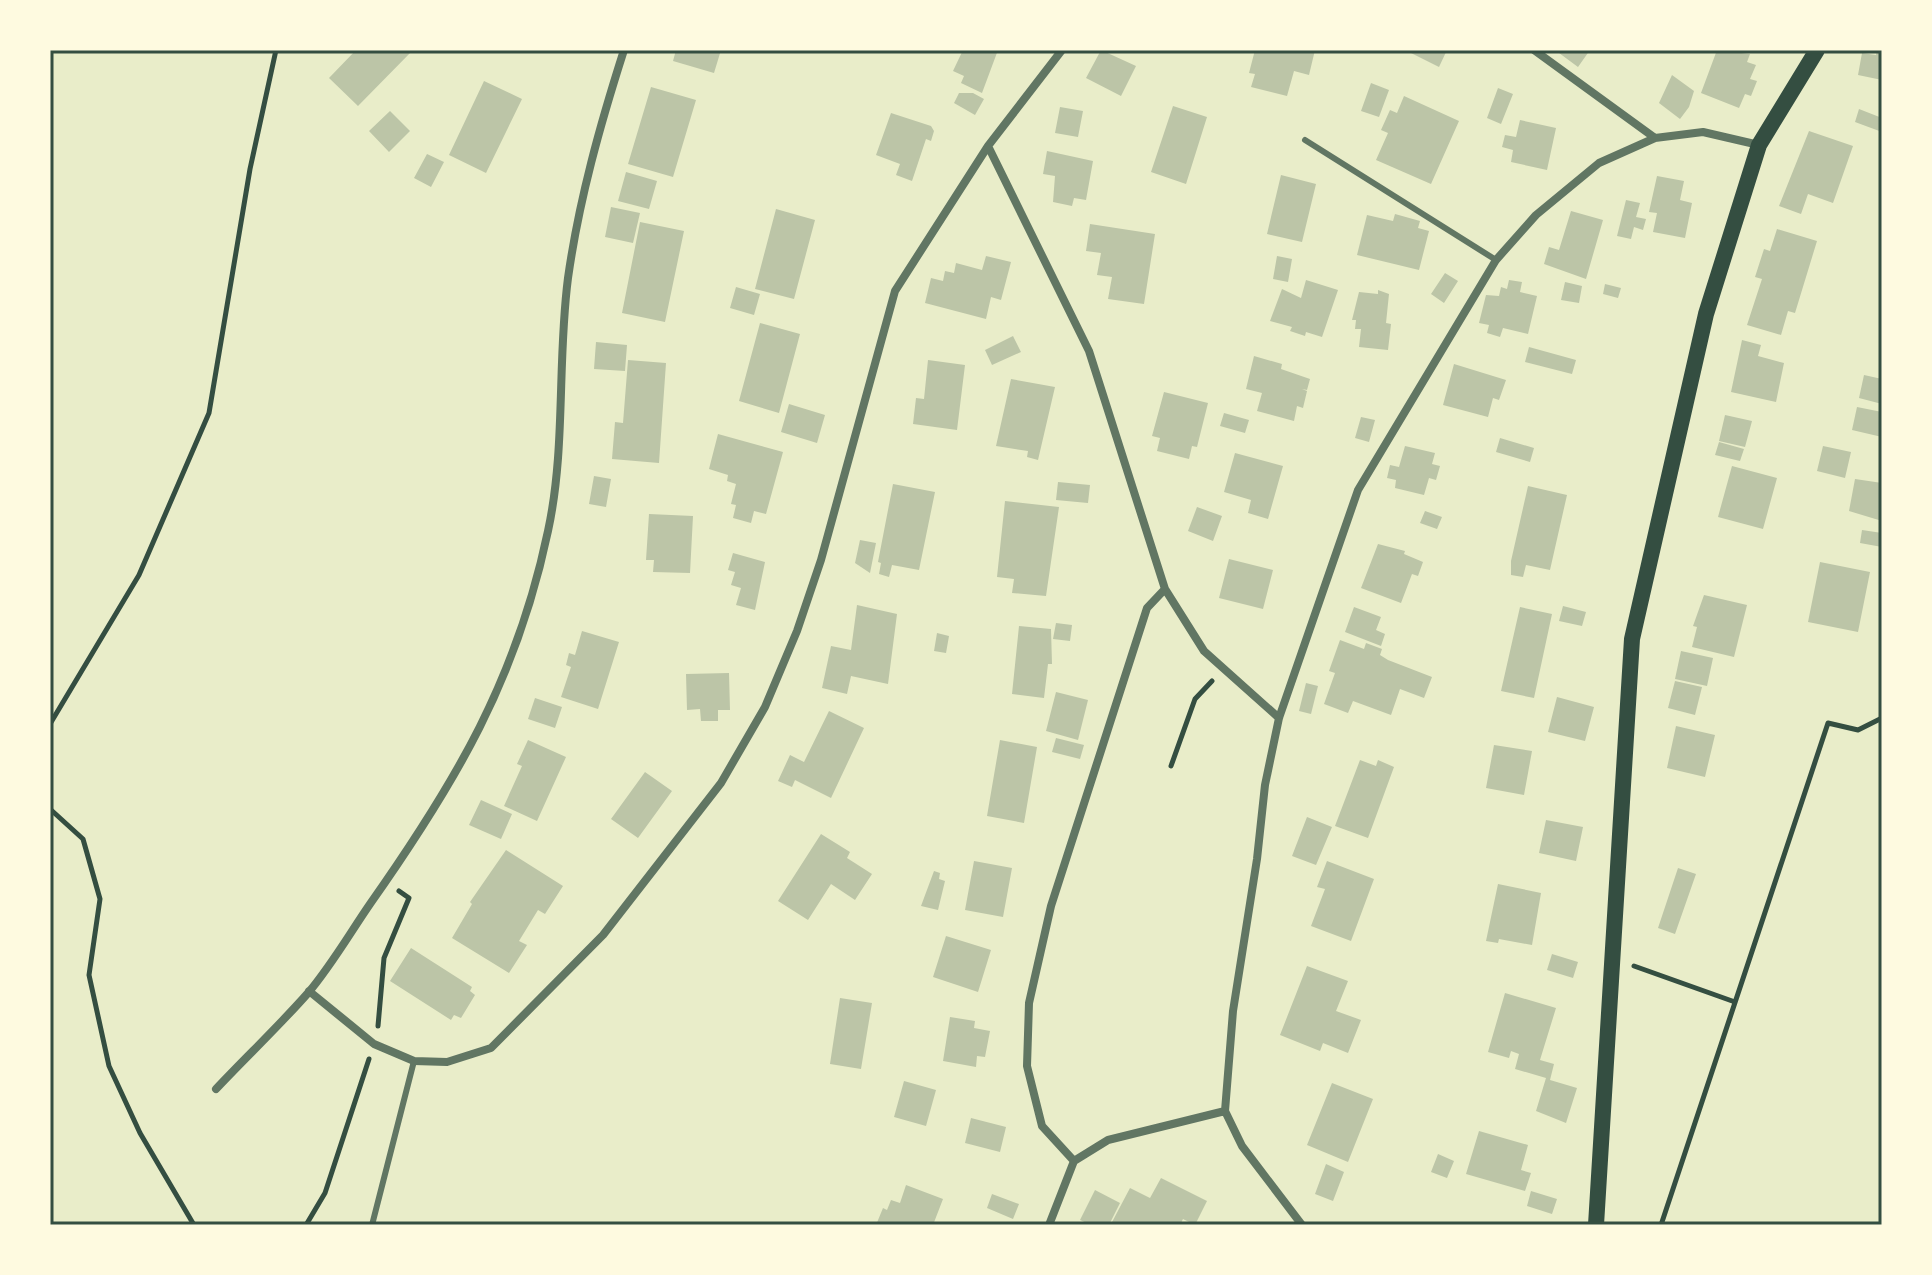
<svg xmlns="http://www.w3.org/2000/svg" width="1932" height="1275" viewBox="0 0 1932 1275" font-family="'Titillium Web',sans-serif">
<style>
.building{fill:#bcc5a7}
.lines{fill:none;stroke-linecap:round;stroke-linejoin:round}
.path{stroke:#344e41;stroke-width:5}
.service{stroke:#617663;stroke-width:6}
.minor{stroke:#617663;stroke-width:8}
.secondary{stroke:#344e41;stroke-width:16}
.neatline{fill:none;stroke:#344e41;stroke-width:3}
</style>
<rect width="100%" height="100%" fill="#e9edc9"/>
<path class="building" d="M356 50H413L358 106 329 78Z
M676 50H721L714 73 673 61Z
M963 50H998L982 93 961 83 964 76 953 71Z
M1101 50 1136 66 1121 96 1086 78Z
M1255 50H1315L1309 75 1294 71 1287 96 1251 87 1255 74 1249 73Z
M1405 50H1447L1439 67Z
M1555 50H1590L1578 67Z
M1717 50 1750 54 1747 62 1756 65 1750 79 1757 81 1751 96 1745 94 1739 108 1701 93Z
M1877 50H1882V80L1858 75 1862 53 1876 55Z
M1672 75 1694 91 1689 107 1680 119 1659 103Z
M484 81 522 99 486 173 449 155Z
M1371 83 1389 90 1379 117 1361 111Z
M651 87 696 100 673 177 628 164Z
M1498 88 1513 94 1501 124 1487 118Z
M959 93H973L984 99 975 115 954 103Z
M1404 96 1459 121 1431 184 1376 160 1388 133 1381 130 1390 110 1397 113Z
M1173 106 1207 117 1186 184 1151 172Z
M1060 107 1083 111 1078 137 1055 133Z
M1859 109 1882 118V132L1855 122Z
M390 111 410 131 389 152 369 131Z
M891 113 931 126 934 131 931 141 926 139 912 181 896 175 900 164 876 155Z
M1520 120 1556 128 1547 170 1511 162 1513 150 1502 147 1505 135 1516 137Z
M1809 131 1853 146 1833 203 1808 194 1801 214 1779 206Z
M1047 151 1093 161 1086 200 1074 198 1072 206 1053 202 1055 176 1043 174Z
M427 154 444 162 431 187 414 178Z
M626 172 657 181 649 209 618 201Z
M1281 175 1316 184 1302 242 1267 234Z
M1657 176 1684 181 1680 200 1692 203 1685 238 1653 232 1657 213 1649 212Z
M1626 200 1640 203 1636 217 1646 219 1643 230 1634 227 1631 239 1617 236Z
M611 207 640 213 633 243 605 237Z
M776 209 815 220 794 299 755 289Z
M1571 211 1603 220 1586 279 1544 264 1549 247 1559 250Z
M1395 214 1420 221 1418 228 1429 231 1419 270 1357 255 1367 215 1393 221Z
M640 222 684 231 665 322 622 313Z
M1090 224 1155 234 1144 304 1108 299 1112 277 1097 275 1101 253 1086 251Z
M1777 229 1817 241 1795 313 1788 311 1781 335 1747 325 1762 279 1755 277 1764 249 1770 251Z
M986 256 1011 262 1001 300 991 297 986 319 925 303 931 278 943 281 945 271 954 273 956 263 982 270Z
M1277 256 1292 259 1288 282 1273 279Z
M1445 273 1458 281 1444 303 1431 294Z
M1306 280 1338 290 1322 337 1306 332 1305 336 1290 331 1292 327 1270 321 1282 289 1301 298Z
M1509 280 1522 282 1520 292 1537 296 1528 334 1503 328 1500 337 1487 333 1489 325 1479 323 1486 295 1499 296 1501 287 1507 289Z
M1565 282 1582 286 1579 303 1561 300Z
M1605 284 1621 288 1618 298 1603 294Z
M736 287 760 294 754 315 730 308Z
M1378 290 1389 294 1386 323 1391 324 1388 350 1359 347 1361 329H1355L1356 320H1352L1359 292 1378 294Z
M760 323 800 334 779 413 739 401Z
M1013 336 1021 352 992 365 985 350Z
M1742 340 1761 345 1758 356 1784 363 1776 402 1731 392Z
M596 342 627 345 625 371 594 369Z
M1529 347 1576 360 1572 374 1525 362Z
M1254 356 1282 364 1281 369 1310 379 1307 390 1302 389 1307 391 1303 408 1297 406 1294 421 1257 411 1262 393 1246 389Z
M628 360 666 363 659 463 612 459 615 422 623 423Z
M928 360 965 365 957 430 913 424 916 398 924 399Z
M1454 364 1506 380 1499 400 1493 398 1488 417 1443 405Z
M1864 375 1882 379V404L1859 398Z
M1011 379 1055 387 1038 460 1027 457 1028 451 996 446Z
M1164 392 1208 403 1197 447 1192 446 1189 459 1157 451 1160 438 1152 436Z
M789 404 825 415 817 443 781 432Z
M1857 407 1882 412V437L1852 430Z
M1224 413 1249 420 1245 433 1220 426Z
M1725 415 1752 421 1745 447 1719 441Z
M1361 417 1375 420 1369 442 1355 438Z
M718 434 783 452 766 514 754 511 751 523 733 518 736 505 731 504 736 484 727 481 728 475 709 469Z
M1500 438 1534 448 1530 462 1496 452Z
M1719 442 1744 449 1740 461 1715 455Z
M1405 446 1435 453 1432 464 1440 466 1436 480 1429 478 1424 495 1395 488 1396 480 1387 478 1390 465 1399 467Z
M1823 446 1851 452 1845 478 1817 471Z
M1235 453 1283 466 1268 519 1248 513 1251 500 1224 492Z
M1732 466 1777 478 1763 529 1718 517Z
M594 476 611 479 606 507 589 504Z
M1855 479 1882 483V521L1849 511Z
M1058 482 1090 485 1088 503 1056 500Z
M893 484 935 492 919 570 892 565 889 577 879 574 881 563 878 562Z
M1528 486 1567 495 1550 570 1526 565 1523 577 1511 575V561Z
M1005 501 1059 507 1046 596 1012 593 1014 579 997 577Z
M1197 507 1222 516 1213 541 1188 531Z
M1425 511 1442 517 1437 529 1420 523Z
M649 514 693 516 690 573 653 572 654 560H646Z
M1862 530 1882 533V547L1860 543Z
M860 540 876 543 870 573 855 563Z
M1378 544 1405 551 1404 554 1423 562 1418 576 1412 574 1401 603 1361 588Z
M733 553 765 562 755 610 736 605 741 588 731 585 735 572 728 570Z
M1229 559 1273 570 1263 609 1219 598Z
M1820 562 1870 572 1858 632 1808 622Z
M1704 595 1747 605 1734 657 1692 647 1697 627 1693 626Z
M857 605 897 614 888 684 851 676 847 694 822 688 831 646 851 650Z
M1563 606 1586 612 1582 626 1559 621Z
M1354 607 1381 617 1376 630 1385 634 1381 646 1345 632Z
M1520 607 1552 614 1534 698 1501 691Z
M1056 623 1072 625 1070 641 1053 639Z
M1019 626 1051 629 1052 664H1048L1044 698 1012 694Z
M582 631 619 642 598 709 561 697 571 667 566 665 569 653 575 655Z
M937 633 949 636 946 653 934 651Z
M1340 640 1364 649 1366 643 1382 649 1380 655 1388 660 1432 677 1424 698 1400 689 1391 715 1353 701 1348 713 1324 704 1335 673 1329 671Z
M1681 651 1713 658 1707 686 1675 679Z
M729 673 730 710H718V721H701L700 709 687 710 686 674Z
M1675 681 1702 687 1695 715 1668 708Z
M1306 683 1318 686 1311 714 1299 711Z
M1056 692 1088 700 1078 740 1046 731Z
M1557 697 1594 707 1585 741 1548 732Z
M535 698 562 707 555 728 528 719Z
M829 711 864 728 831 798 795 780 792 787 778 781 790 755 804 762Z
M1676 726 1715 735 1705 777 1667 768Z
M1056 738 1084 745 1080 759 1052 752Z
M528 740 566 757 537 821 504 806 522 766 517 764Z
M1000 740 1037 747 1024 823 987 816Z
M1494 745 1532 751 1524 795 1486 788Z
M1360 760 1376 766 1378 760 1394 767 1368 838 1335 826Z
M645 772 672 791 638 838 611 819Z
M481 800 512 814 501 839 469 825Z
M1307 817 1332 827 1316 865 1292 856Z
M1546 820 1583 827 1576 861 1539 853Z
M821 834 850 852 847 858 872 874 855 900 831 884 808 920 778 901Z
M506 850 563 886 545 914 538 910 519 941 527 945 509 973 452 938 472 904 470 902Z
M974 861 1012 868 1003 917 965 910Z
M1327 861 1374 879 1351 941 1311 926 1325 889 1317 887Z
M1678 868 1696 874 1675 934 1658 928Z
M934 871 940 873 939 879 945 881 938 910 921 906Z
M1498 884 1541 893 1532 945 1499 939 1498 943 1486 941Z
M946 936 991 950 978 992 933 977Z
M411 948 472 987 470 991 475 995 461 1018 454 1015 451 1020 390 981Z
M1552 954 1578 962 1573 978 1547 970Z
M1307 966 1348 981 1336 1011 1361 1020 1348 1053 1323 1043 1320 1051 1280 1035Z
M1505 993 1556 1008 1540 1060 1554 1064 1550 1080 1577 1088 1566 1123 1536 1111 1546 1078 1515 1069 1519 1054 1511 1051 1509 1058 1488 1052Z
M840 998 872 1003 861 1069 830 1064Z
M950 1017 975 1021 974 1028 990 1031 985 1057 977 1056 976 1067 943 1061Z
M904 1081 936 1090 926 1126 894 1117Z
M1332 1083 1373 1099 1348 1162 1307 1145Z
M971 1118 1006 1127 1000 1152 965 1143Z
M1479 1131 1528 1145 1521 1170 1531 1173 1525 1191 1466 1174Z
M1438 1154 1454 1161 1447 1178 1431 1172Z
M1326 1164 1344 1172 1333 1201 1315 1194Z
M1161 1178 1207 1201 1195 1225 1183 1219 1180 1225 1111 1224 1130 1188 1150 1198Z
M906 1185 943 1199 933 1225H876L883 1208 887 1210 891 1200 900 1203Z
M1095 1190 1120 1203 1109 1225H1091L1080 1220Z
M1531 1191 1557 1199 1552 1214 1527 1206Z
M992 1194 1019 1204 1013 1219 987 1208Z"/>
<g class="lines">
<path class="path" d="M50 724 139 575 209 413 250 169 276 50
M1171 766 1195 699 1212 681
M50 809 83 839 100 899 89 975 109 1066 140 1133 194 1225
M1634 966 1735 1002
M378 1026 384 958 409 898 399 891
M306 1225 325 1193 369 1059
M1661 1225 1828 723 1858 730 1882 718"/>
<path class="service" d="M1305 140 1496 260
M372 1225 414 1061"/>
<path class="minor" d="M1534 50 1655 138
M988 146 1089 351 1165 589 1204 651 1279 718
M309 991 374 1044 414 1061 447 1062 491 1048 603 935 721 783 765 707 797 631 821 560 895 291 988 146 1062 50
M216 1089C246 1057 279 1026 308 993 331 966 350 933 370 904 456 782 517 679 548 531 566 448 557 362 568 278 579 200 600 125 624 50
M1074 1161 1042 1126 1027 1066 1029 1003 1051 906 1147 608 1165 589
M1049 1225 1074 1161 1108 1140 1225 1111
M1302 1225 1242 1146 1225 1111 1233 1011 1257 859 1265 785 1279 718 1358 490 1496 260 1536 215 1599 163 1655 138 1703 132 1759 145"/>
<path class="secondary" d="M1596 1225 1632 639 1706 314 1759 145 1817 50"/>
</g>
<rect width="1932" height="1275" fill="none" stroke="#fefae0" stroke-width="104"/>
<rect x="52" y="52" width="1828" height="1171" class="neatline"/>
</svg>
